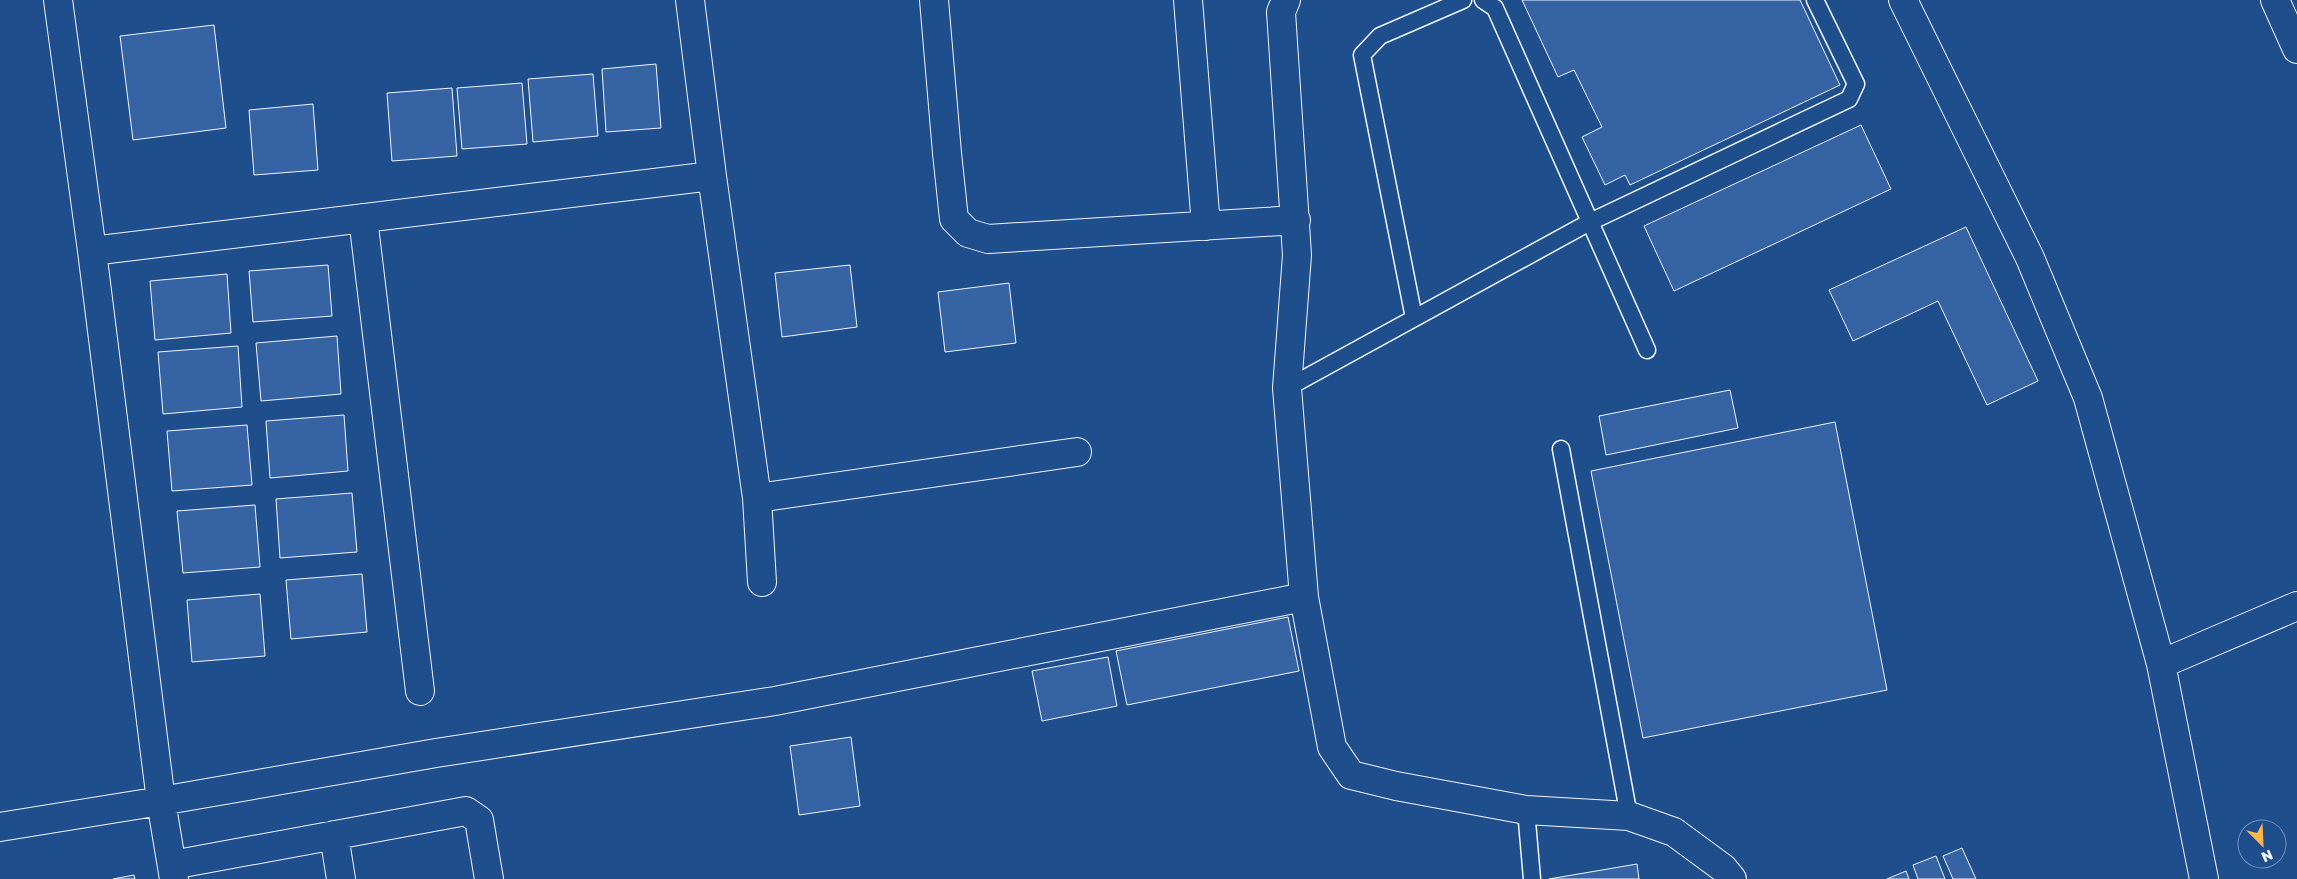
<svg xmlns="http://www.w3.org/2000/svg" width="2297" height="879" viewBox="0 0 2297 879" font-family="'Golos Text',sans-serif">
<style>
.building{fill:#3563a3;stroke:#f2f6ff}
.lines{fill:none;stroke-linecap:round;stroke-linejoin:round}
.lane-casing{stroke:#f2f6ff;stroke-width:19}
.street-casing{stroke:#f2f6ff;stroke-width:30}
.lane{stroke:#1f4e8c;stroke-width:16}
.street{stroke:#1f4e8c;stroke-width:28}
</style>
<rect width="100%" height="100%" fill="#1f4e8c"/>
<path class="building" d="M1522 0H1800L1840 85 1630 185 1625 175 1605 185 1582 137 1602 127 1574 70 1558 77Z
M214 25 226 128 133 140 120 36Z
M656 64 661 128 606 132 602 69Z
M593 74 598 136 533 142 528 79Z
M522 83 527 144 462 149 457 88Z
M452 88 457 156 392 161 387 93Z
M313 104 318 170 254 175 249 110Z
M1861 125 1891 189 1674 291 1644 226Z
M1966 227 2038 381 1987 405 1938 301 1853 341 1829 290Z
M328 265 332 316 253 322 249 271Z
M850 265 857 327 782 337 775 273Z
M227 274 231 333 155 340 150 281Z
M1009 283 1016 343 945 352 938 292Z
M337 336 341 394 261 401 256 343Z
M238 346 242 407 163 414 158 352Z
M1730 390 1738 428 1606 455 1599 416Z
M344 415 348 471 270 478 266 421Z
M1835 422 1887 690 1643 738 1591 471Z
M247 425 252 485 172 491 167 431Z
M352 493 357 552 280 558 276 499Z
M255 505 260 567 183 573 177 511Z
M362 574 367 632 291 639 286 580Z
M260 594 265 656 192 662 187 600Z
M1288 617 1299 671 1127 705 1116 651Z
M1108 657 1117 706 1042 721 1032 671Z
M851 737 860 806 799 815 790 746Z
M1962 848 1976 879H1953L1943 856Z
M1936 856 1945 879H1918L1913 865Z
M1637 864 1639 879H1549Z
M1906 871 1909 879H1887Z
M134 875 135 879H113Z"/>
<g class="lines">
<defs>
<path id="lane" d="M1483 0 1495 8 1647 350
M1414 318 1362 55 1380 36 1463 0
M1287 388 1588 223 1849 99 1856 84 1815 0
M1561 449 1629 816
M1526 810 1532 879"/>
<path id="street" d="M58 0 92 251 161 801 174 879
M690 0 712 176 757 498 762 582
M934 0 947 153 954 219 968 233 988 239 1296 220
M1188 0 1206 226
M1286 0 1281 12 1297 255 1287 388 1304 597 1332 747 1351 775 1396 786 1526 810 1629 816 1674 832 1723 868 1732 879
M1903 0 2030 258 2088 398 2161 664 2204 879
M2275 0 2297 49
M363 218 420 691
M92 251 712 176
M757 498 1077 452
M2161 664 2297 606
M0 827 161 801 436 753 775 701 1304 597
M334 835 341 879
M172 865 466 811 479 820 489 879"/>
</defs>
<use href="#lane" class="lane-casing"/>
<use href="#street" class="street-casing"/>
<use href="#lane" class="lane"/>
<use href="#street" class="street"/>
</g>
<g transform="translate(2262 844) rotate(156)"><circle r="24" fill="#1f4e8c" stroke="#7391ba"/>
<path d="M0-4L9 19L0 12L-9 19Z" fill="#ffb74d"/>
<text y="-8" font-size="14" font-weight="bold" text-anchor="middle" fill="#f2f6ff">N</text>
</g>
</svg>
